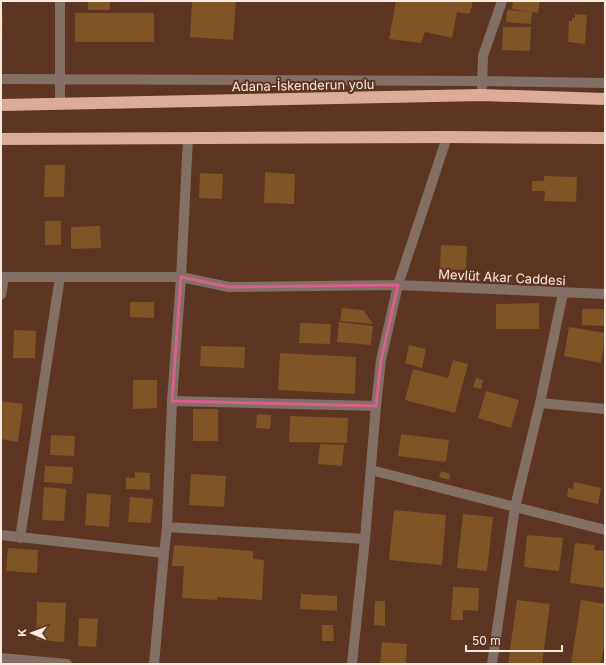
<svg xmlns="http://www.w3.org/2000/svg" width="606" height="665" viewBox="0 0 606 665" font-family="Inter,sans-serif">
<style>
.building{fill:#805425}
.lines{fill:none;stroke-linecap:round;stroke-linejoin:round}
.minor{stroke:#836f66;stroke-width:10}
.highway{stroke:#dcac98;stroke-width:12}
.marked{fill:none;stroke:#d7618a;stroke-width:3;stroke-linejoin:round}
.labels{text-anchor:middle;stroke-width:4;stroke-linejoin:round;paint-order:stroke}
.street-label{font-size:13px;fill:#fee9e1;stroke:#5c3523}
</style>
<rect width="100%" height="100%" fill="#5c3523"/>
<path class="building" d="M88 1H110V10H88Z
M192 1H236L233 40 190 37Z
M396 1H473L470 14 457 12 452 38 425 32 421 43 389 39Z
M513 1H540L538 13 512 9Z
M507 10 532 12 531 24 506 22Z
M75 13H154V42H75Z
M575 14 587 15 585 44 568 42 569 21H572V18H575Z
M1 16H3L2 40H1Z
M503 27H531L530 51 502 50Z
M45 165H65L64 197H44Z
M265 172 295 174 294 204 264 203Z
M200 173 223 174 222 199 199 198Z
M544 176 577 177 576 202 544 201 545 191H532V181H544Z
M45 221H61V245H45Z
M100 226 101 248 71 249V227Z
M441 245 467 246 466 270 440 269Z
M130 302H154V318L130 317Z
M539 303V329H496V304Z
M342 308 363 310 373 324 340 321Z
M582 309H605V326L582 325Z
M339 322 373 326 371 345 337 342Z
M300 323 331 324 330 344 299 343Z
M569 327 605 333V338L601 363 564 356Z
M14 330 36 331 35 358H13Z
M409 345 426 349 422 368 405 363Z
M201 346 245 347 244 368 200 366Z
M280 353 356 357 355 394 278 390Z
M453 360 468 364 455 413 405 400 413 369 448 378Z
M476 378 483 380 481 389 473 387Z
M133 380H157V408L133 409Z
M486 391 519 400 511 428 478 418Z
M1 401 23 404 18 442 1 439Z
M193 409H218V441H193Z
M257 414 271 415 270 429 256 428Z
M290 416 348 418 347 443 289 442Z
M401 434 449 440 446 462 398 456Z
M51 435 75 436 74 456 50 455Z
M320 444 344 445 342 466 318 464Z
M45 466 73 467 72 484 44 482Z
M441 471 450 474 449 480 439 477Z
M135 472 150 473V490L126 489V477L135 478Z
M191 474 226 476 224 507 189 505Z
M574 482 601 488 598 504 567 497 568 488 573 489Z
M44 487 66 489 64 521 42 520Z
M87 493 111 495 109 527 85 525Z
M130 497 153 499 151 523 128 522Z
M394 510 446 515 442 565 389 560Z
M463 514 493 517 487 571 457 568Z
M527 535 563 538 559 571 524 567Z
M575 543 595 545 594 550 605 551V588L570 583Z
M174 545 253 551V559L264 560 262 600 217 597V600L182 598 184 566H172Z
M8 548 38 550 37 573 6 571Z
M453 587 479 588 478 611 463 610V620H451Z
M301 594 337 596V611L300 609Z
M517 600 550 604 542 664H508Z
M581 600 605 604V637L601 664H571Z
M375 601H385V626L374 625Z
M37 602 66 603 64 642 36 640Z
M79 618 98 619 96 647 78 646Z
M322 625H333L334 641H322Z
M382 642 407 644 406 664H380Z"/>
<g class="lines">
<path class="minor" d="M60 1V103
M1 79 482 81 605 83
M482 87 483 56 502 1
M1 277H181L229 287 398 285 605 294
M1 295 4 277
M172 401 376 406
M540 403 605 409
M371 470 605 530
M167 527 365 539
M1 535 164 553
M20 538 60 277
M1 658 67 664
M154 664 164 553 167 527 172 401 181 277 188 138
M352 664 365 539 376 406 381 360 398 285 447 137
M492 664 515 507 540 403 563 293"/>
<path class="highway" d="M1 105 481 95 605 99
M1 139 447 137 605 138"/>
</g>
<path class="marked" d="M181 277 229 287 398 285 381 360 376 406 172 401Z"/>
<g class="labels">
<g class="street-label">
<text transform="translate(303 85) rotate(-1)" y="5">Adana-İskenderun yolu</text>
<text transform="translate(502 277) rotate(3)" y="5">Mevlüt Akar Caddesi</text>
</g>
</g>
<rect width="606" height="665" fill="none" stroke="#fee9e1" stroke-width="4"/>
<g transform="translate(32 633) rotate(271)" stroke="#5c3523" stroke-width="3" paint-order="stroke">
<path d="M0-3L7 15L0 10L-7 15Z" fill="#fee9e1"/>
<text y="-6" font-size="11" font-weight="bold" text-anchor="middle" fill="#fee9e1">K</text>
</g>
<path d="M466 645v6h96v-6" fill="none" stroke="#fee9e1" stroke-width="2"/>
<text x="472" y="645" font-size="12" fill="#fee9e1" stroke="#5c3523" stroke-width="3" paint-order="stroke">50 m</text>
</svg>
